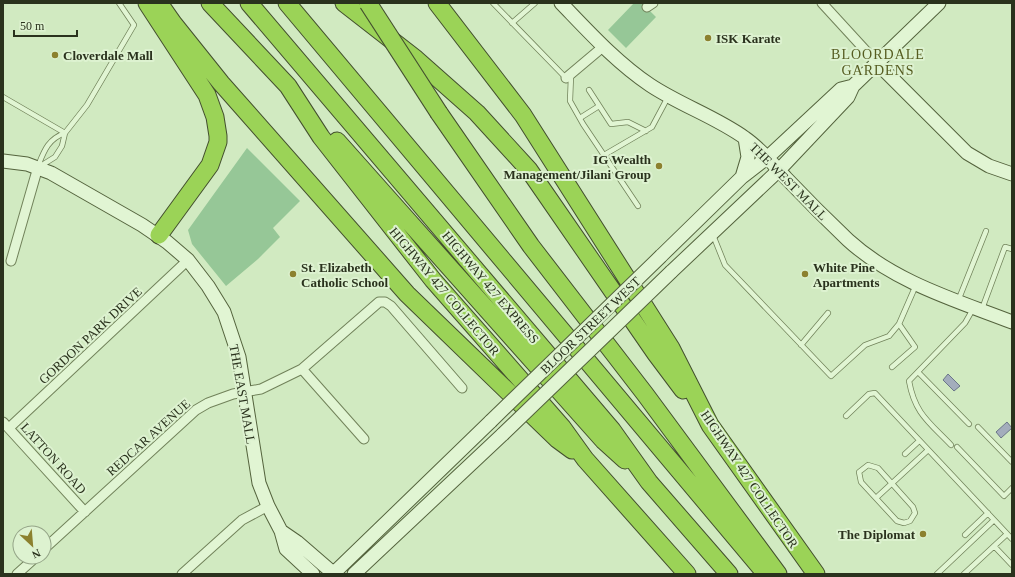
<svg xmlns="http://www.w3.org/2000/svg" width="1015" height="577" viewBox="0 0 1015 577" font-family="Georgia,serif">
<style>
.green{fill:#96c797}
.water{fill:#a3adbc;stroke:#6b7689}
.lines{fill:none;stroke-linecap:round;stroke-linejoin:round}
.lane-casing{stroke:#71825a;stroke-width:6}
.street-casing{stroke:#71825a;stroke-width:11}
.secondary-casing{stroke:#54633d;stroke-width:15}
.highway-casing{stroke:#434f2e;stroke-width:19}
.lane{stroke:#e1f5d3;stroke-width:4.5}
.street{stroke:#e1f5d3;stroke-width:9}
.secondary{stroke:#e1f5d3;stroke-width:13}
.highway{stroke:#9bd357;stroke-width:17}
.secondary-bridge-casing{stroke:#54633d;stroke-width:15;stroke-linecap:butt}
.highway-bridge-casing{stroke:#434f2e;stroke-width:19;stroke-linecap:butt}
.secondary-bridge{stroke:#e1f5d3;stroke-width:13}
.highway-bridge{stroke:#9bd357;stroke-width:17}
.poi-dot{fill:#8c812f;stroke:#ddf2d0;stroke-width:1.5}
.labels{text-anchor:middle;stroke-width:4;stroke-linejoin:round;paint-order:stroke}
.poi-label{font-size:13px;font-weight:bold;fill:#2a321d;stroke:#ddf2d0;text-anchor:start}
.street-label{font-size:13px;fill:#2a321d;stroke:#ddf2d0}
.neighbourhood-label{font-size:14px;letter-spacing:1px;fill:#555c20;stroke:#ddf2d0}
</style>
<rect width="100%" height="100%" fill="#d1eac1"/>
<path class="green" d="M634 3H642L656 17 626 48 608 30Z
M247 148 300 201 273 228 280 237 258 259 226 286 192 244 188 230Z"/>
<path class="water" d="M948 374 960 386 954 391 943 380Z
M1007 422 1012 428 1001 438 996 432Z"/>
<g class="lines">
<defs>
<path id="lane" d="M493 3 566 78
M512 23 535 3
M571 76 570 101 583 124 638 206
M589 90 611 124 628 122 646 131
M3 97 65 133
M580 118 599 106
M604 155 652 127 668 97
M38 166C44 151 48 139 65 133
M39 167 55 157 62 146 65 133 87 105 134 25 119 3
M713 235 725 265 831 376 865 345 889 336 899 324 916 285
M958 301 986 231
M982 309 1005 247 1012 249
M801 345 828 313
M892 367 915 347 899 324
M918 372 969 424
M846 416 869 394 875 393 1012 539
M978 427 1012 462
M951 445C929 422 915 414 909 381L965 323 973 309
M957 447 1004 496 1012 488
M905 454 919 441
M868 465 878 468 913 507 915 513 910 521 904 523 897 521 861 482 859 472Z
M876 498 927 451
M965 535 988 513
M994 546 1012 565
M937 574 994 520
M964 574 1007 534"/>
<path id="street" d="M822 3 877 63
M647 7 653 3
M566 78 604 46
M11 261 38 167
M302 369 364 439
M3 422 85 512
M9 428 188 260
M44 549 196 410 208 403 233 394 261 389 302 369 379 302H385L391 306 462 388
M17 574 36 557
M182 574 242 520 268 506"/>
<path id="secondary" d="M561 3C589 32 616 62 650 85 680 105 716 117 745 138 761 149 773 164 786 178 806 199 827 220 848 240 894 282 955 300 1012 322
M877 63 967 153 989 166 1012 174
M3 161 27 164 51 173 142 225 167 242 188 260 208 286 224 312 239 357 259 483 268 506 281 531 286 549 313 574
M742 177 748 157 745 138
M661 256 742 177 768 157 841 89 853 86
M671 272 779 170 848 97 853 86 939 3
M281 531 297 542 334 574
M333 574 491 421
M354 574 503 434"/>
<path id="highway" d="M147 3 207 95 215 117 218 136V142L210 165 159 235
M159 3 173 23 221 83 407 294 557 439 572 450
M210 3 288 86 321 137 433 280 562 427 585 459 687 574
M249 3 612 430 649 482 729 574
M287 3 766 574
M344 3 416 59 477 113 529 170 656 354 683 390
M437 3 523 115 671 348 710 425 816 574
M439 113 531 246 645 394 778 574
M337 141 604 441 625 460"/>
</defs>
<use href="#lane" class="lane-casing"/>
<use href="#street" class="street-casing"/>
<use href="#secondary" class="secondary-casing"/>
<use href="#highway" class="highway-casing"/>
<use href="#lane" class="lane"/>
<use href="#street" class="street"/>
<use href="#secondary" class="secondary"/>
<use href="#highway" class="highway"/>
<defs>
<path id="secondary-bridge" d="M491 421 661 256
M503 434 671 272"/>
<path id="highway-bridge" d="M368 3 439 113"/>
</defs>
<use href="#secondary-bridge" class="secondary-bridge-casing"/>
<use href="#highway-bridge" class="highway-bridge-casing"/>
<use href="#secondary-bridge" class="secondary-bridge"/>
<use href="#highway-bridge" class="highway-bridge"/>
</g>
<g class="poi-dot">
<circle cx="708" cy="38" r="4"/>
<circle cx="55" cy="55" r="4"/>
<circle cx="659" cy="166" r="4"/>
<circle cx="293" cy="274" r="4"/>
<circle cx="805" cy="274" r="4"/>
<circle cx="923" cy="534" r="4"/>
</g>
<g class="labels">
<g class="poi-label">
<text x="716" y="43">ISK Karate</text>
<text x="63" y="60">Cloverdale Mall</text>
<text x="651" y="164" text-anchor="end">IG Wealth<tspan x="651" dy="15">Management/Jilani Group</tspan></text>
<text x="301" y="272">St. Elizabeth<tspan x="301" dy="15">Catholic School</tspan></text>
<text x="813" y="272">White Pine<tspan x="813" dy="15">Apartments</tspan></text>
<text x="915" y="539" text-anchor="end">The Diplomat</text>
</g>
<g class="street-label">
<text transform="translate(789 181) rotate(45)" y="5">THE WEST MALL</text>
<text transform="translate(491 287) rotate(50)" y="5">HIGHWAY 427 EXPRESS</text>
<text transform="translate(445 291) rotate(50)" y="5">HIGHWAY 427 COLLECTOR</text>
<text transform="translate(590 325) rotate(-44)" y="5">BLOOR STREET WEST</text>
<text transform="translate(90 335) rotate(-43)" y="5">GORDON PARK DRIVE</text>
<text transform="translate(243 394) rotate(80)" y="5">THE EAST MALL</text>
<text transform="translate(148 437) rotate(-42)" y="5">REDCAR AVENUE</text>
<text transform="translate(54 458) rotate(48)" y="5">LATTON ROAD</text>
<text transform="translate(750 479) rotate(56)" y="5">HIGHWAY 427 COLLECTOR</text>
</g>
<g class="neighbourhood-label">
<text x="878" y="59">BLOORDALE<tspan x="878" dy="16">GARDENS</tspan></text>
</g>
</g>
<rect width="1015" height="577" fill="none" stroke="#2a321d" stroke-width="8"/>
<g transform="translate(32 545) rotate(154)"><circle r="19" fill="#ddf2d0" stroke="#95a588"/>
<path d="M0-3L7 15L0 10L-7 15Z" fill="#8c812f"/>
<text y="-6" font-size="11" font-weight="bold" text-anchor="middle" fill="#2a321d">N</text>
</g>
<path d="M14 30v6h63v-6" fill="none" stroke="#2a321d" stroke-width="2"/>
<text x="20" y="30" font-size="12" fill="#2a321d" stroke="#ddf2d0" stroke-width="3" paint-order="stroke">50 m</text>
</svg>
